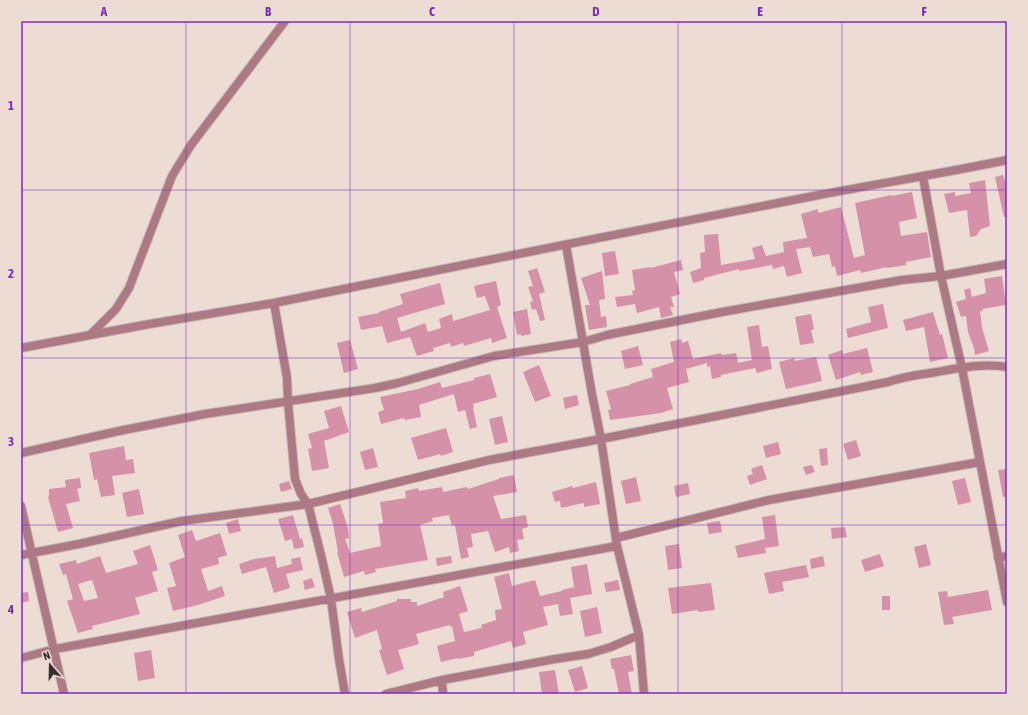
<svg xmlns="http://www.w3.org/2000/svg" width="1028" height="715" viewBox="0 0 1028 715" font-family="'Asap Condensed',sans-serif">
<style>
.building{fill:#d491a8;fill-rule:evenodd}
.lines{fill:none;stroke-linecap:round;stroke-linejoin:round}
.street-casing{stroke:#c8bab3;stroke-width:10}
.street{stroke:#ac7985;stroke-width:8}
.grid{fill:none;stroke:#7b2cbf;stroke-width:1;stroke-opacity:0.55}
.neatline{fill:none;stroke:#7b2cbf;stroke-width:1.5}
.grid-label{font-size:13px;text-anchor:middle;font-weight:bold;fill:#7b2cbf}
</style>
<rect width="100%" height="100%" fill="#ecdcd4"/>
<path class="building" d="M1003 175 1007 186V217H1004L995 177Z
M985 180 990 226 981 229 976 236 970 237 967 210 949 213 944 194 955 192V196L971 193 969 183Z
M912 192 917 218 899 222 901 236 927 232 931 257 906 262V265L887 268V267L861 273 860 270 837 276 835 266 832 267 829 254 813 257 810 247 796 249 802 273 787 277 784 266 773 269 772 265 739 271V269L704 278V280L693 283 690 272 701 268 700 253 705 252 704 235 718 234 721 265 755 259 752 248 762 245 766 256 784 252 783 242 807 238 801 214 818 209V213L841 207 854 258 865 255 855 203 891 195 892 196Z
M615 251 619 274 605 276 602 253Z
M681 260 683 270 674 272 680 294 671 297 674 307H670L673 315 661 318 659 307 637 313 635 304 617 307 615 297 633 295 632 291 635 290 632 270 651 267V268Z
M537 268 545 292 539 294 545 320 540 321 536 309 532 310 530 302 533 301 528 287 533 286 528 271Z
M602 271 605 299 599 300 601 317 606 316 607 327 589 330 585 305H590L581 278Z
M1002 276 1006 305 982 309 983 311H980L982 328 989 351 975 355 974 348 968 332 966 316 961 317 956 302 966 299 964 290 970 288 972 297 986 293 984 279Z
M496 281 501 305 497 307 507 338 492 343 491 338 464 346 463 343 451 347 450 343 433 348 434 351 417 356 410 337 387 343 382 326 361 330 358 317 379 313V312L403 304 400 294 440 283 445 304 397 318 401 332 425 323 428 332 441 328 439 319 452 314 453 321 490 310 485 296 477 298 474 286Z
M883 304 888 328 848 338 846 329 871 322 868 307Z
M527 309 531 334 521 336V334L517 335 513 312Z
M933 312 940 335 942 334 948 358 930 362 924 327 906 331 903 320Z
M811 314 814 329 811 330 814 343 800 345 795 317Z
M759 325 762 347 768 346 772 369 757 373 755 368 721 375V377L712 379 710 366 707 367V363L686 369 689 382 667 388 673 409 661 413 610 420 608 410 611 409 606 391 630 385V384L653 377 651 369 674 362 670 342 681 339 682 343 688 341 693 359 721 353 722 355 736 353 738 363 752 360 747 327Z
M350 340 358 369 344 373 337 343Z
M638 346 643 365 625 369 621 351Z
M867 348 873 372 861 375 860 372 836 380 828 355 842 350 843 354Z
M816 357 822 381 786 389 779 362 794 358 795 361Z
M539 365 551 396 535 402 523 372Z
M490 374 497 397 473 404 474 408H473L477 427 470 429 465 410 458 412 454 394 419 405 421 417 405 420 404 418 381 424 378 412 384 410 380 397 418 389 440 382 442 388 474 380V378Z
M577 395 579 405 565 409 563 398Z
M341 406 349 432 324 441 329 468 312 471 308 449 312 448 308 434 329 428 324 411Z
M502 416 508 442 495 445 489 419Z
M446 428 453 452 441 456 440 454 418 460 411 438Z
M856 440 861 456 848 460 843 444Z
M778 442 781 454 766 458 763 446Z
M124 446 126 460 133 459 135 473 112 476 115 495 101 497 97 479 94 480 89 453Z
M373 448 378 467 365 470 360 452Z
M827 448 828 465 821 466 819 449Z
M762 465 767 479 750 485 747 476 753 474 751 469Z
M812 465 815 472 806 475 803 467Z
M1007 469V497H1003L998 470Z
M514 475 517 492 493 496 501 519 526 515 528 527 522 529 524 539 517 540 519 551 510 553 509 547 495 552 488 531 471 534 473 547 467 548 469 557 461 559 455 525 452 526 449 515 432 518 433 521 420 525 428 560 375 569 376 572 365 575 364 571 344 577 337 552H338L333 524 328 508 340 504 348 528 349 538 345 539 350 553 381 546 378 524 383 523 380 502 406 498 405 491 418 488 419 491 442 487 443 492 467 487 468 489 499 479V478Z
M636 477 641 501 626 504 621 481Z
M80 478 81 488 77 489 80 501 66 504 73 528 58 532 48 497 49 496V489L66 487 65 480Z
M965 478 971 502 958 505 952 481Z
M289 481 292 489 281 492 279 484Z
M596 482 600 504 584 507V503L561 508 560 501 555 502 552 492 572 486 573 488Z
M688 483 690 494 676 497 674 486Z
M139 489 144 514 127 517 122 493Z
M293 515 300 539 302 538 304 547 294 549 292 539 285 541 278 519Z
M775 515 779 546 765 548 766 553 738 558 735 546 765 539 762 517Z
M238 519 241 531 229 534 226 523Z
M720 521 722 532 709 534 707 523Z
M845 527 847 537 832 539 831 528Z
M192 530 196 541 220 533 227 555 218 558 219 564 201 569 208 591 222 586 225 596 198 605 173 611 167 588 176 586 169 563 185 557 178 535Z
M679 544 682 568 668 570 665 546Z
M926 544 931 565 919 568 914 547Z
M150 545 158 570 152 572 158 591 135 598 140 614 92 626 93 629 78 633 67 601 73 599 66 574 63 575 59 564 76 560 77 564 100 556 106 573 138 564 133 551ZM92 580 98 598 84 601 78 584Z
M880 554 884 566 865 572 861 560Z
M275 556 277 568 292 564 291 559 300 557 303 570 286 574 290 588 274 593 266 567 242 574 239 564 254 559Z
M451 556 452 563 437 566 436 558Z
M823 556 825 566 811 569 810 559Z
M587 564 592 594 570 598 573 614 560 616 558 604 543 607 548 625 523 632 526 644 513 648 511 641 474 652V656L458 659V658L441 662 437 646 455 641 452 626 450 627V625L416 634 419 644 398 650 404 669 387 675 379 650 382 649 377 630 355 638 347 612 361 608 362 612 397 601V599H411V602H417V606L444 597 443 592 460 586 468 611 459 614 464 632 482 628 481 625 496 620 495 610 502 609 494 577 509 573 512 586 535 580 540 596 562 591V590L574 587 571 567Z
M806 565 809 577 782 582 784 591 769 594 764 573Z
M312 578 315 587 305 590 303 581Z
M618 580 620 590 606 592 604 583Z
M711 583 715 610 698 612V610L672 614 668 588Z
M988 590 992 610 952 617 954 624 944 625 938 592 947 591 948 597Z
M28 592 29 601 21 603V593Z
M882 596H890V610H882Z
M597 607 602 633 585 637 580 611Z
M151 650 155 678 138 681 134 653Z
M631 655 634 671 628 672 632 694H619L614 669H612L610 659Z
M582 666 588 688 575 692 568 670Z
M555 670 559 694H542L539 672Z"/>
<g class="lines">
<defs>
<path id="street" d="M923 177 941 276 962 368 1007 602
M274 303C456 266 637 230 819 195 881 183 945 173 1007 160
M91 334 116 309 129 288 172 176 191 145 285 21
M21 348 144 325 274 303 287 378 288 402 295 479 301 494 308 504 321 555 331 599 339 659 345 694
M21 453 119 431 205 414 375 388 398 383 494 356 583 342 607 335 722 312 902 280 941 276 1007 264
M21 506 64 694
M616 538 769 500 980 462
M21 555 79 544 182 521 308 504 489 460 601 439 592 394 566 245
M998 558 1007 556
M639 635 617 546 601 439 888 382C906 376 919 375 937 372 959 368 984 363 1007 367
M21 658 55 649 617 546
M442 680 443 694
M386 694 442 680 555 659 588 654 611 647 639 635 644 694"/>
</defs>
<use href="#street" class="street-casing"/>
<use href="#street" class="street"/>
</g>
<path class="grid" d="M186 21V694M350 21V694M514 21V694M678 21V694M842 21V694M21 190H1007M21 358H1007M21 525H1007"/>
<rect width="1028" height="715" fill="none" stroke="#ecdcd4" stroke-width="44"/>
<g transform="translate(50 665) rotate(340)" stroke="#ecdcd4" stroke-width="3" paint-order="stroke">
<path d="M0-3L7 15L0 10L-7 15Z" fill="#36302d"/>
<text y="-6" font-size="11" font-weight="bold" text-anchor="middle" fill="#36302d">N</text>
</g>
<rect x="22" y="22" width="984" height="671" class="neatline"/>
<g class="grid-label">
<text x="104" y="16">A</text>
<text x="268" y="16">B</text>
<text x="432" y="16">C</text>
<text x="596" y="16">D</text>
<text x="760" y="16">E</text>
<text x="924" y="16">F</text>
<text x="11" y="110">1</text>
<text x="11" y="278">2</text>
<text x="11" y="446">3</text>
<text x="11" y="614">4</text>
</g>
</svg>
